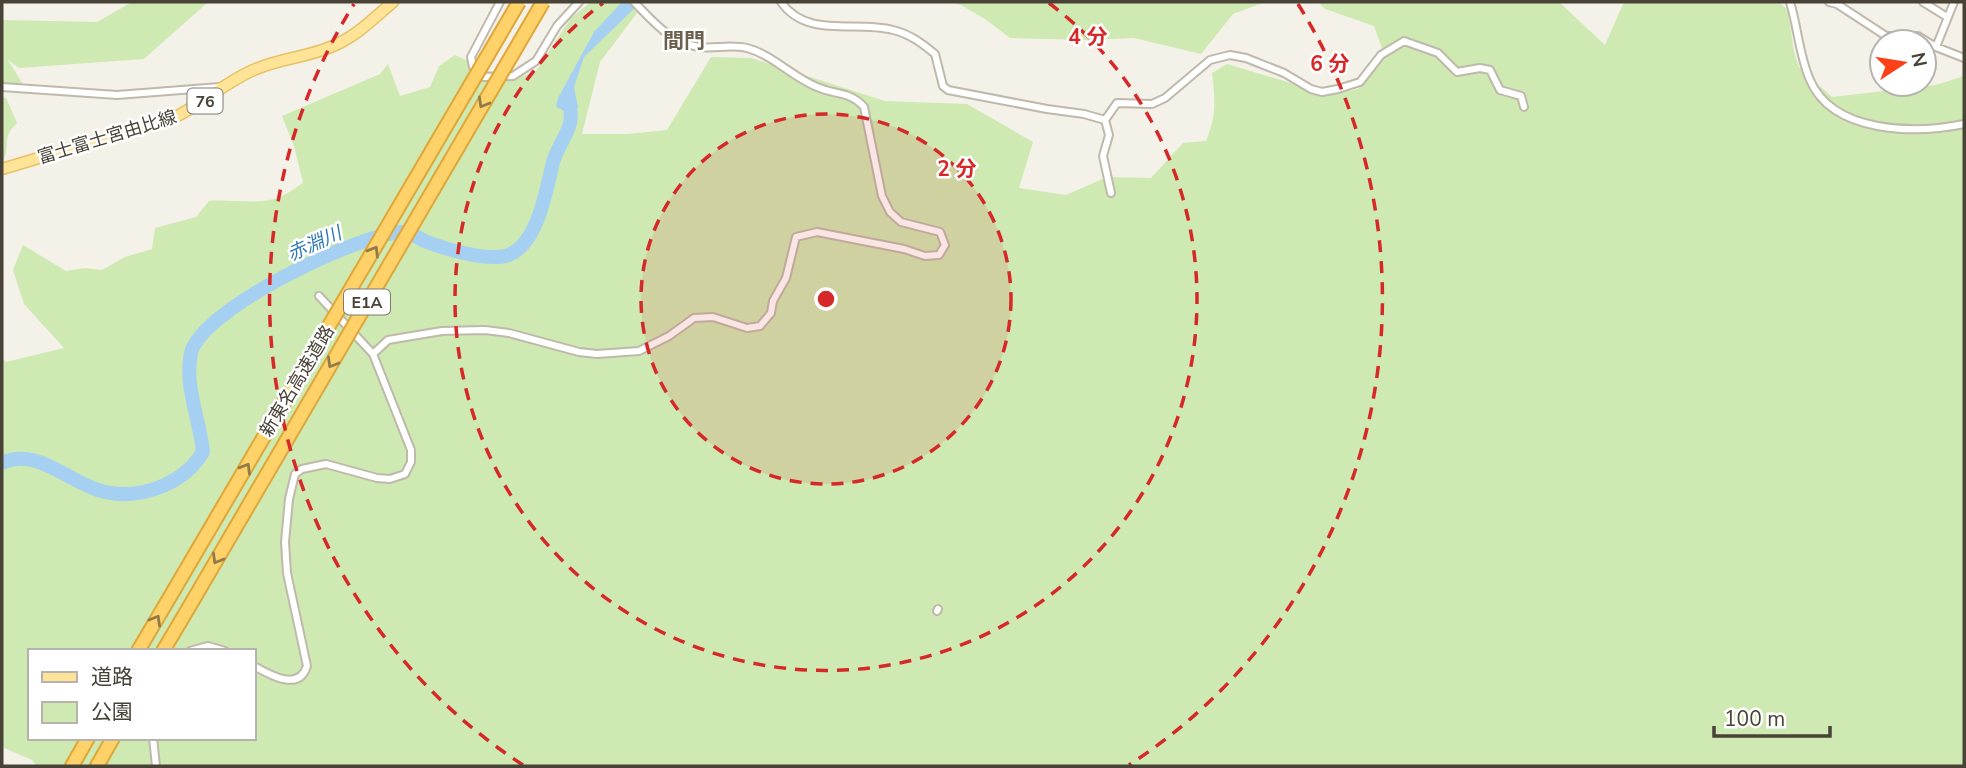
<svg xmlns="http://www.w3.org/2000/svg" width="1966" height="768" viewBox="0 0 1966 768" font-family="'Nunito Sans','Noto Sans JP',sans-serif">
<style>
.green{fill:#cee9b1;fill-rule:evenodd}
.water{fill:#a5d0f1}
.lines{fill:none;stroke-linecap:round;stroke-linejoin:round}
.river{stroke:#a5d0f1;stroke-width:14}
.street-casing{stroke:#c0b9ab;stroke-width:10}
.primary-casing{stroke:#e5c266;stroke-width:13}
.highway-casing{stroke:#dfa638;stroke-width:16}
.street{stroke:#fff;stroke-width:6}
.primary{stroke:#ffe497;stroke-width:10}
.highway{stroke:#ffd169;stroke-width:12}
.highway-bridge-casing{stroke:#dfa638;stroke-width:16;stroke-linecap:butt}
.highway-bridge{stroke:#ffd169;stroke-width:12}
.oneway{stroke:#917b4b}
.ring{fill:none;stroke:#d62828;stroke-width:3.5;stroke-dasharray:12 9}
.labels{text-anchor:middle;stroke-width:5;stroke-linejoin:round;paint-order:stroke}
.shield{fill:#fff;stroke:#7f7b73;stroke-width:2}
.shield-label{font-size:16px;font-weight:bold;fill:#484237}
.street-label{font-size:18px;fill:#484237;stroke:#fff}
.water-label{font-size:19px;font-style:italic;fill:#2e79b6;stroke:#fff}
.quarter-label{font-size:21px;font-weight:bold;fill:#6b604e;stroke:#fff}
.centre{fill:#d62828;stroke:#fff;stroke-width:3.5}
.ring-label{font-size:21px;text-anchor:middle;font-weight:bold;fill:#d62828;stroke:#fff;stroke-width:5;stroke-linejoin:round;paint-order:stroke}
</style>
<rect width="100%" height="100%" fill="#f4f1e9"/>
<path class="green" d="M132 2H208L144 59 19 68 8 60 24 86 2 83V20L97 22Z
M591 2H628L637 13 600 62 582 134H628L667 130 711 57 751 58 885 101 967 104 1033 142 1019 188 1066 195 1107 177 1151 178 1183 143 1206 141C1217 115 1215 100 1212 73L1227 64 1331 95 1358 89 1385 57 1374 26 1325 9 1318 2H1559L1605 45 1624 2H1779L1788 10 1794 52 1799 67 1832 97 1936 85 1964 76V766H37L32 760 2 747V358L6 362 64 348 24 304 13 270 23 245 66 271 85 268 102 270 125 257 152 249 155 228 196 217 209 201C232 199 256 205 278 198 286 195 295 188 303 183L294 146 282 116 380 74 388 64 400 96 430 87 439 66 455 55 510 81 536 71 571 18ZM30 651H254V738H30Z
M949 2H1265L1233 14 1201 54 1134 38 1089 40 1010 38 985 19 961 5Z
M2 98H6L17 123C0 139 12 145 2 164Z"/>
<path class="water" d="M622 2H641L584 57 574 87 578 107 572 124 567 112 556 107 558 98 594 32Z"/>
<g class="lines">
<path class="river" d="M2 463C35 447 66 480 98 490 136 502 182 486 203 452 200 420 184 386 191 353 201 309 360 233 403 232 411 232 419 239 427 242 449 250 476 258 499 257 537 255 546 190 553 162 557 148 567 136 570 123 572 116 570 108 569 102"/>
<defs>
<path id="street" d="M500 2 471 57 473 67 483 77 513 76 536 61 557 26 579 2
M781 2C807 39 855 20 893 30 910 34 923 44 935 54L943 86 948 90 1047 109 1084 114 1105 120
M1790 2C1798 28 1799 55 1810 80 1833 134 1916 134 1964 124
M1829 2 1837 4 1886 36H1918L1936 47 1964 58
M1923 2 1947 17
M1936 47 1954 2
M2 87 117 95 220 87
M1105 120 1117 103 1152 104 1165 98 1210 60 1230 55 1246 58 1284 73 1311 89 1322 92 1338 89 1360 82 1381 55 1404 41 1438 53 1457 72 1480 68 1490 70 1500 90 1521 96 1524 107
M1105 120 1109 135 1103 156 1111 193
M319 296 373 354
M937 611 938 609
M190 651 208 646 225 651
M254 666C270 675 299 692 307 666L287 573 285 542 289 499 295 474 302 469 326 464 377 478 390 479 405 474 411 462V450L373 354 388 340 442 331 485 330 509 333 579 352 597 354 639 351 669 336 694 318 713 317 747 328 760 326 771 313 773 301 786 278 796 237 817 232 904 249 925 256 939 255 945 245 940 232 901 222 890 212 882 196 864 107C850 91 835 95 817 87 792 77 773 55 747 48 730 44 715 49 699 47 670 43 653 21 634 2
M153 738 156 766"/>
<path id="primary" d="M2 169 173 118C203 104 226 81 256 69 281 58 309 57 333 46 357 36 374 18 393 2"/>
<path id="highway" d="M138 651 174 590
M163 651 192 602
M72 766 88 738
M97 766 113 738"/>
</defs>
<use href="#street" class="street-casing"/>
<use href="#primary" class="primary-casing"/>
<use href="#highway" class="highway-casing"/>
<use href="#street" class="street"/>
<use href="#primary" class="primary"/>
<use href="#highway" class="highway"/>
<defs>
<path id="highway-bridge" d="M174 590 519 2
M192 602 543 2"/>
</defs>
<use href="#highway-bridge" class="highway-bridge-casing"/>
<use href="#highway-bridge" class="highway-bridge"/>
</g>
<defs><path id="oneway-chevron" d="M-2-3.5L2.5 0L-2 3.5" fill="none" stroke-width="1.6" stroke-linecap="round" stroke-linejoin="round" transform="scale(1.75)"/></defs>
<g class="oneway">
<use href="#oneway-chevron" transform="translate(483 103) rotate(120)"/>
<use href="#oneway-chevron" transform="translate(374 251) rotate(-59)"/>
<use href="#oneway-chevron" transform="translate(332 363) rotate(120)"/>
<use href="#oneway-chevron" transform="translate(246 468) rotate(-59)"/>
<use href="#oneway-chevron" transform="translate(217 559) rotate(120)"/>
<use href="#oneway-chevron" transform="translate(156 620) rotate(-60)"/>
</g>
<circle cx="826" cy="299" r="185" fill="#d62828" fill-opacity=".12"/>
<g class="ring">
<circle cx="826" cy="299" r="185"/>
<path d="M1049 3A371 371 0 1 1 603 3"/>
<path d="M523 765A556 556 0 0 1 354 4M1298 4A556 556 0 0 1 1129 765"/>
</g>
<g class="labels">
<g class="shield">
<rect x="187.5" y="88.5" width="35" height="25" rx="5"/>
<rect x="344" y="289.5" width="46" height="25" rx="5"/>
</g>
<g class="shield-label">
<text x="205" y="107">76</text>
<text x="367" y="308">E1A</text>
</g>
<g class="street-label">
<text transform="translate(107 137) rotate(-17)" y="6">富士富士宮由比線</text>
<text transform="translate(297 381) rotate(-59)" y="6">新東名高速道路</text>
</g>
<g class="water-label">
<text transform="translate(314 243) rotate(-24)" y="7">赤淵川</text>
</g>
<g class="quarter-label">
<text x="684" y="48">間門</text>
</g>
</g>
<circle cx="826" cy="299" r="10" class="centre"/>
<g class="ring-label">
<text x="1088" y="44">4 分</text>
<text x="1330" y="71">6 分</text>
<text x="957" y="176">2 分</text>
</g>
<rect width="1966" height="768" fill="none" stroke="#484237" stroke-width="7"/>
<rect x="28" y="649" width="228" height="91" fill="#ffffff" stroke="#b6b3af" stroke-width="2"/>
<rect x="42" y="672" width="35" height="10" fill="#ffe497" stroke="#b6b3af" stroke-width="2"/>
<text x="91" y="684" font-size="21" fill="#484237">道路</text>
<rect x="42" y="702" width="35" height="21" fill="#cee9b1" stroke="#b6b3af" stroke-width="2"/>
<text x="91" y="719" font-size="21" fill="#484237">公園</text>
<g transform="translate(1903 63) rotate(78)"><circle r="33" fill="#ffffff" stroke="#b6b3af" stroke-width="2"/>
<path d="M0-5L12 26L0 18L-12 26Z" fill="#fc4018"/>
<text y="-10" font-size="19" font-weight="bold" text-anchor="middle" fill="#484237">N</text>
</g>
<path d="M1714 726v10h116v-10" fill="none" stroke="#484237" stroke-width="3.5"/>
<text x="1724" y="726" font-size="21" fill="#484237" stroke="#ffffff" stroke-width="5" paint-order="stroke">100 m</text>
</svg>
